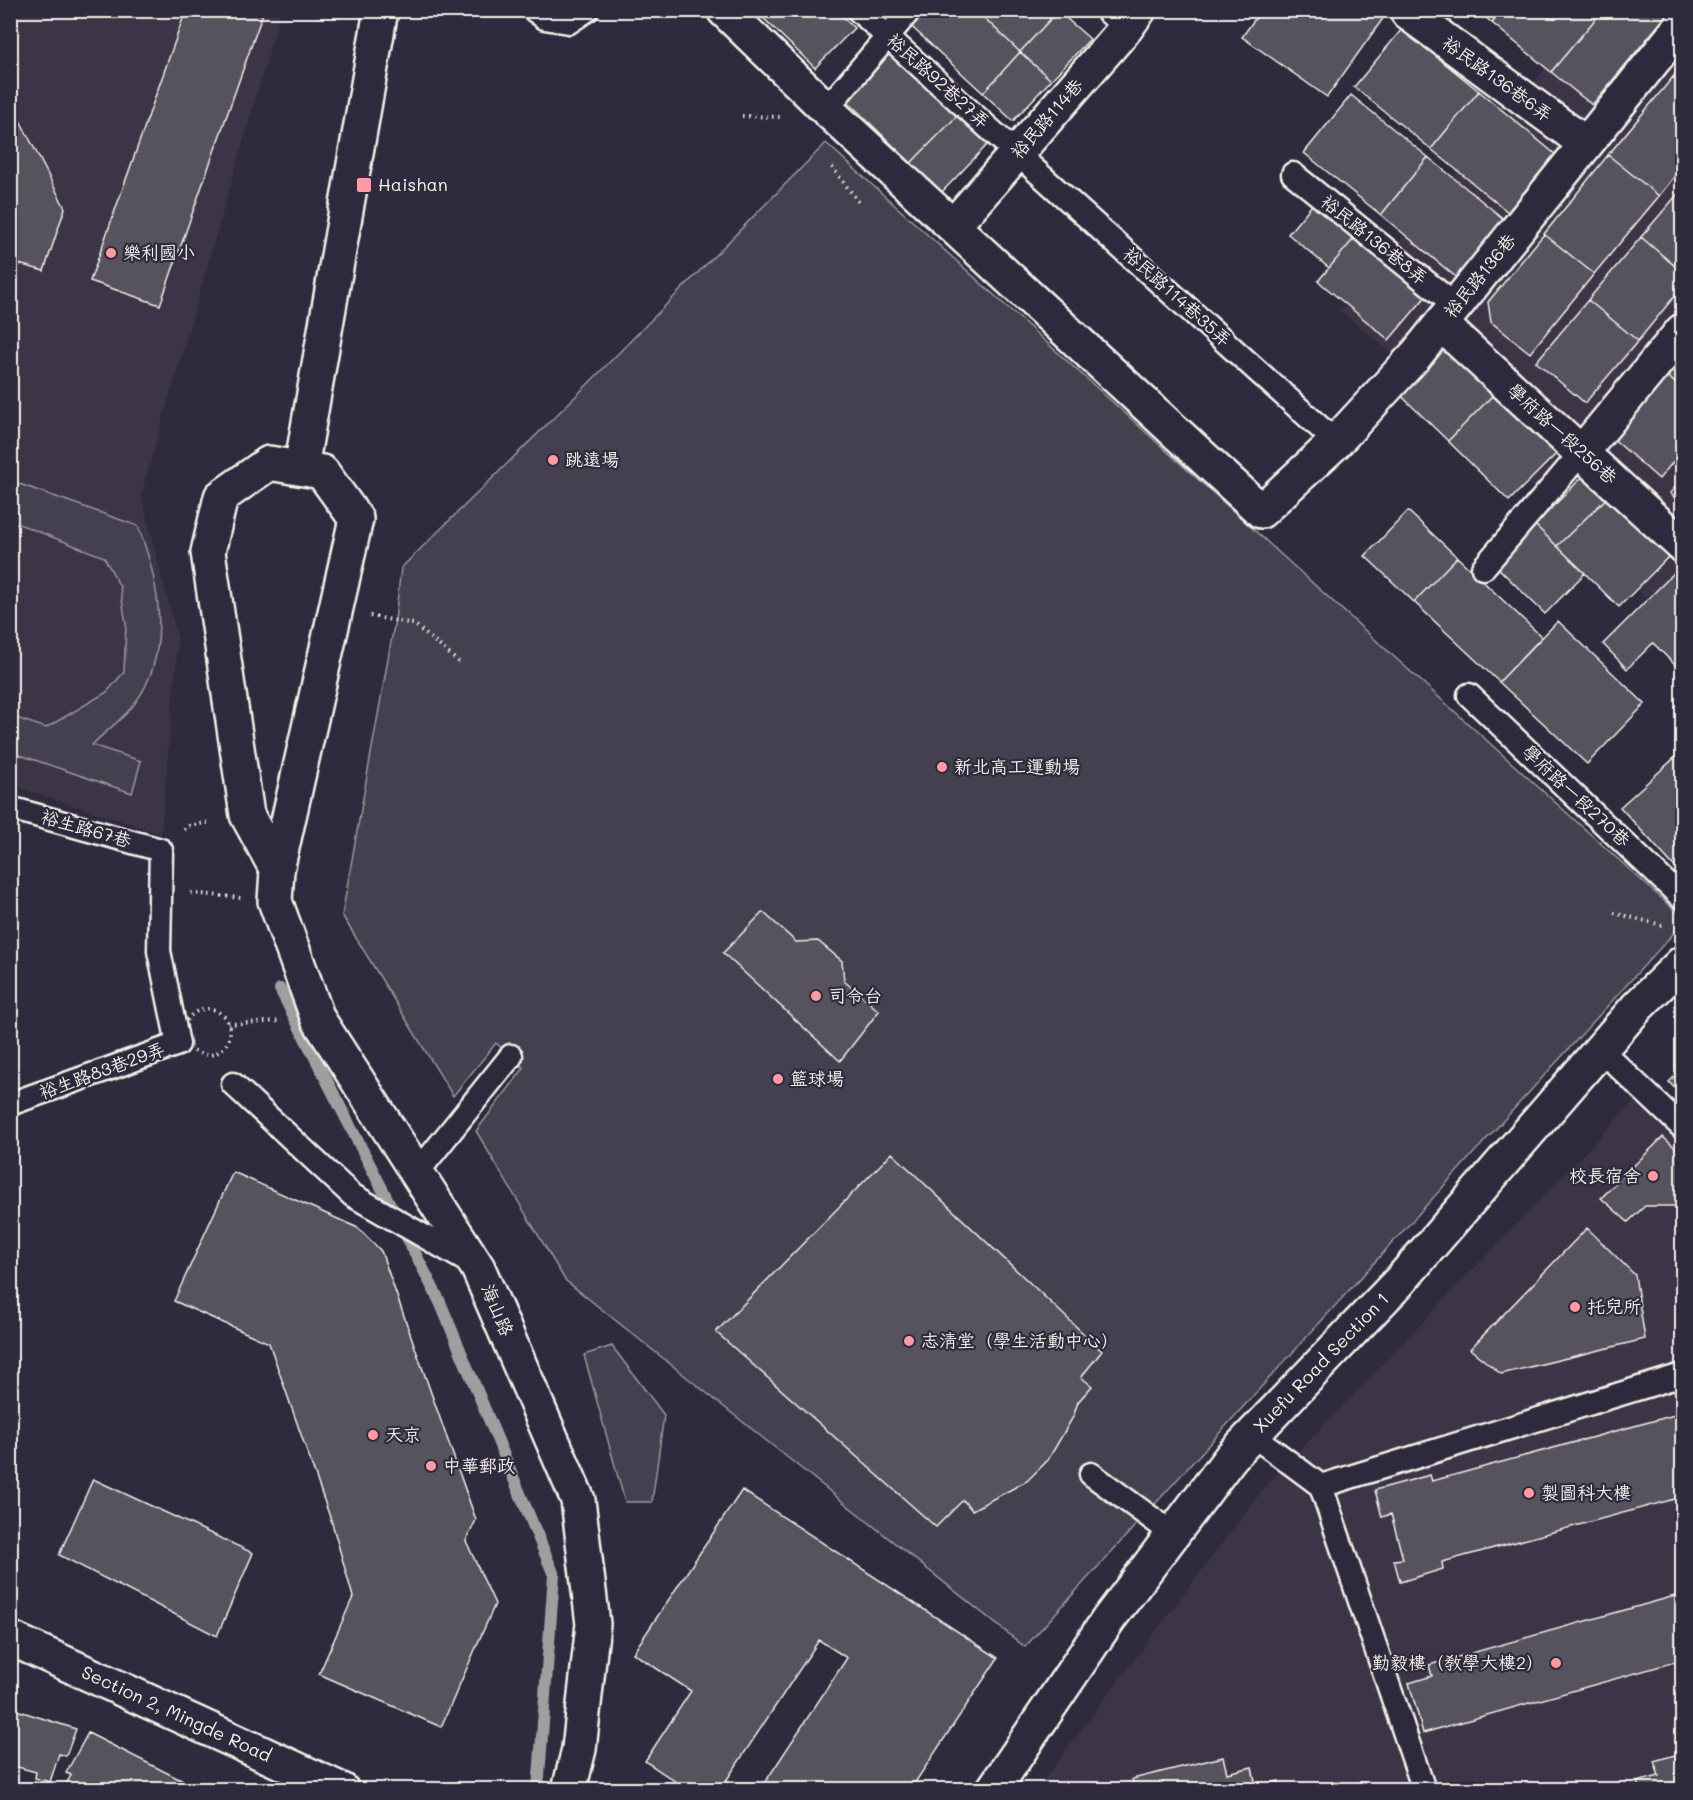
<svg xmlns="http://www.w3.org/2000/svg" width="1693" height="1800" viewBox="0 0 1693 1800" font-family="Mali,'LXGW WenKai TC',sans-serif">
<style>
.built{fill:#3b3647}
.green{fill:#454050;stroke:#9c989c;stroke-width:1.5}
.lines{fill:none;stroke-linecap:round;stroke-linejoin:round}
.stream{stroke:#a19ea0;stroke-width:12}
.building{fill:#56525f;stroke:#f4f1e8;stroke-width:1.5}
.lane-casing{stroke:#f4f1e8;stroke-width:27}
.street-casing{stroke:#f4f1e8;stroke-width:38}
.secondary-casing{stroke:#f4f1e8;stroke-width:38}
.path{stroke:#f4f1e8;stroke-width:4;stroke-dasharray:1.5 4.5;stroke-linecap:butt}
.lane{stroke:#2f2a3d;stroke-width:22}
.street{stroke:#2f2a3d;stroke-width:33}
.secondary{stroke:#2f2a3d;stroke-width:33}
.poi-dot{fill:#ff9aa2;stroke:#2f2a3d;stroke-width:2}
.labels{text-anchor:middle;stroke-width:4.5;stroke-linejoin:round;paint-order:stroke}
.street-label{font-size:18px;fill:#f4f1e8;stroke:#2f2a3d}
.poi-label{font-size:18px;fill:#f4f1e8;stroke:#2f2a3d;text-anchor:start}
</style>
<rect width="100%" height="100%" fill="#2f2a3d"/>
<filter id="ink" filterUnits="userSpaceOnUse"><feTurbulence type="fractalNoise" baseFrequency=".0167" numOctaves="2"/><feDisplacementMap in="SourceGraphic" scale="12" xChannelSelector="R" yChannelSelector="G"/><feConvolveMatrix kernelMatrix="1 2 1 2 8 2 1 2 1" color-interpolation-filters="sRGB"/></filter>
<g filter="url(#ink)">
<path class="built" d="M11 11H281L141 495 178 641 161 834 11 785Z
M1594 11H1682V633L1399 359 1340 311Z
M1638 1097 1682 1140V1789L1036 1790 1263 1489Z"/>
<path class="green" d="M826 143 1682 917V924L1025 1647 565 1280 476 1131 524 1068 496 1043 453 1096 342 915 395 620 401 568 580 392Z
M11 481 138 526C159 581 173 652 135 703 124 719 105 731 92 745L141 761 132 793 11 752V716L46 728 107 692 124 672 126 624 120 587 104 557 11 521Z
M612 1346 664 1415 652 1502H625L584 1355Z"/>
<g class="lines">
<path class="stream" d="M280 989 440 1302 554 1575 538 1790"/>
</g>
<path class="building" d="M186 10H264L160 305 90 281Z
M755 10H836L854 28 815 68Z
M907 10H976L1020 52 983 93 901 17Z
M976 10H1058V11L1020 52Z
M1261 10H1389L1327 97 1242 37Z
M1477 10H1503L1492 23Z
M1503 10H1603L1551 72 1492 23Z
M1603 10H1671L1592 105 1551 72Z
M1058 11 1090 39 1051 80 1020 52Z
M1402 29 1479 91 1431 149 1354 87Z
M888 48 958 115 911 163 842 96Z
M1020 52 1051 80 1013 121 983 93Z
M1682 64V85L1673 77Z
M1673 77 1682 85V167L1659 196 1608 155Z
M1479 91 1555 154 1508 212 1431 149Z
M1351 95 1428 157 1381 215 1304 153Z
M10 101 65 208 44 271 12 262 10 265Z
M958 115 988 144 941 193 911 163Z
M1608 155 1659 196 1594 274 1544 234Z
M1428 157 1505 220 1457 278 1381 215Z
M1682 189V272L1641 237Z
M1321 194 1362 229 1329 268 1288 234Z
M1362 229 1433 288 1389 340 1318 281Z
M1544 234 1594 274 1530 353 1491 322 1488 302Z
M1641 237 1682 272V287L1638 341 1588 300Z
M1588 300 1638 341 1585 403 1536 362Z
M1438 329 1499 389 1448 441 1386 381Z
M1682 352V389L1664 373Z
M1664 373 1682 389V451L1659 479 1610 436Z
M1499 389 1561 449 1509 501 1448 441Z
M1590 469 1613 492 1557 546 1535 525Z
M1682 480V505L1670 493Z
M1613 492 1674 551 1619 607 1557 546Z
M1408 511 1457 557 1414 602 1365 556Z
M1535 525 1585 573 1545 614 1495 565Z
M1457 557 1542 637 1499 682 1414 602Z
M1682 565V672L1653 643 1627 669 1603 644Z
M1558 621 1645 704 1587 764 1499 682Z
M1680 753 1682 756V875L1620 807Z
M763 912 796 942 818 941 842 961 844 981 879 1011 840 1061 723 953Z
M1682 1069V1096L1669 1082Z
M1663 1137 1682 1154V1206H1645L1628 1222 1601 1198Z
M892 1153 1102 1351 1081 1377 1092 1386 1078 1402 1073 1417 1048 1460 1027 1481 972 1510 963 1500 936 1527 716 1332Z
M233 1172 358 1228 381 1251 476 1520 466 1541 495 1604 441 1727 319 1674 353 1597 332 1523 269 1343 174 1301Z
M1587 1228 1635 1275 1645 1339 1501 1374 1470 1349Z
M1682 1413V1497L1442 1562 1443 1569 1400 1582 1394 1560 1403 1559 1391 1514 1382 1517 1375 1490 1430 1475 1432 1481Z
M93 1479 253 1553 217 1636 59 1555Z
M742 1490 998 1658 910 1790H760L847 1658 819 1640 720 1790H688L645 1761 691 1691 633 1653Z
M1682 1594V1660L1423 1733 1409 1683 1432 1676 1429 1665Z
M10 1708 76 1729 66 1756 59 1754 50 1782 35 1778 36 1772 10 1765Z
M88 1733 201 1790H63L71 1775 66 1773Z
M1682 1753V1790H1639L1637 1782 1659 1776 1654 1761Z
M1223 1757 1227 1773 1252 1767 1256 1787 1279 1781 1281 1790H1135L1132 1779Z"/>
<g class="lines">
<defs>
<path id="lane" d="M534 10 545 18 569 22 587 10
M858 10 1336 442
M1106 10 1126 28
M826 109 910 10
M1293 174 1456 306
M1483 568 1582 452
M1469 695 1682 898
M10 808 161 850 159 951 178 1044 10 1104
M1601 1050 1682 1127
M233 1084 352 1195 474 1265
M417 1173 511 1056
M1251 1434 1321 1486 1424 1790
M1091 1474 1173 1534
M1321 1486 1682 1375"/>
<path id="street" d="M724 10 826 109 1261 511 1336 442 1416 355 1682 25
M1408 13 1586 144
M953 226 1126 28 1139 10
M1441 324 1682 545
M1582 452 1682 331
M301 468 381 10
M277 870 247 815 208 552 221 497 269 463 322 472 356 519 277 870 275 901 318 1019 478 1268 578 1500 593 1624 579 1749 569 1790"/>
<g id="secondary">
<path id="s1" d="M10 1638 342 1790"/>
<path id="s2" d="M993 1790 1108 1620 1231 1457 1399 1282 1638 1006 1682 963"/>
</g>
</defs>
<use href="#lane" class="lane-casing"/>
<use href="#street" class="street-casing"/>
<use href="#secondary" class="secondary-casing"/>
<path class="path" d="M742 116 781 117
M832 167 860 204
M370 616 414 624 461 664
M184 830 189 826 210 822
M191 893 241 898
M1614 913 1666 926
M184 1032a23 23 0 1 1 46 0a23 23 0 1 1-46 0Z
M228 1024 282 1021"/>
<use href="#lane" class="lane"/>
<use href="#street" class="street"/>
<use href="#secondary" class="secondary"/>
</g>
</g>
<g class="poi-dot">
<rect x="356" y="177" width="16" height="16" rx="3"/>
<circle cx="111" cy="253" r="6"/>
<circle cx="553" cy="460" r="6"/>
<circle cx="942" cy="767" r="6"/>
<circle cx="816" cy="996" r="6"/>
<circle cx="778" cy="1079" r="6"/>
<circle cx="1653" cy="1176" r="6"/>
<circle cx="1575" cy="1307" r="6"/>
<circle cx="909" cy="1341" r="6"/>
<circle cx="373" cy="1435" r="6"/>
<circle cx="431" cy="1466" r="6"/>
<circle cx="1529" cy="1493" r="6"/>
<circle cx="1556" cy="1663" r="6"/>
</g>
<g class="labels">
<g class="street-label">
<text transform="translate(1497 79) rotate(36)" y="6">裕民路136巷6弄</text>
<text transform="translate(938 81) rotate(42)" y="6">裕民路92巷27弄</text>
<text transform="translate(1047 119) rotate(-49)" y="6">裕民路114巷</text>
<text transform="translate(1374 240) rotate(39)" y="6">裕民路136巷8弄</text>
<text transform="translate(1480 276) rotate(-51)" y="6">裕民路136巷</text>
<text transform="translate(1177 297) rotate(42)" y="6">裕民路114巷35弄</text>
<text transform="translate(1562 434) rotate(42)" y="6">學府路一段256巷</text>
<text transform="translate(1576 796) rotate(43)" y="6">學府路一段270巷</text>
<text transform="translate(86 829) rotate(16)" y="6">裕生路67巷</text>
<text transform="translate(102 1071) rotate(-20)" y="6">裕生路83巷29弄</text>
<text transform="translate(497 1310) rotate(67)" y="6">海山路</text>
<text dy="6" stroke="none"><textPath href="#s2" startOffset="540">Xuefu Road Section 1</textPath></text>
<text dy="6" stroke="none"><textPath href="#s1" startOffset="183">Section 2, Mingde Road</textPath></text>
</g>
<g class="poi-label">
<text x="378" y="191">Haishan</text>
<text x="123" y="259">樂利國小</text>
<text x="565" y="466">跳遠場</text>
<text x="954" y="773">新北高工運動場</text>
<text x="828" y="1002">司令台</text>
<text x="790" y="1085">籃球場</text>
<text x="1641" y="1182" text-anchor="end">校長宿舍</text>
<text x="1587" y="1313">托兒所</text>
<text x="921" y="1347">志清堂（學生活動中心）</text>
<text x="385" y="1441">天京</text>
<text x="443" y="1472">中華郵政</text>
<text x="1541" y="1499">製圖科大樓</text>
<text x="1544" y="1669" text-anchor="end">勤毅樓（教學大樓2）</text>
</g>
</g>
<rect width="1693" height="1800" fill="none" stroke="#2f2a3d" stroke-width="36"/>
<rect x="18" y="18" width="1657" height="1764" fill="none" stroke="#f4f1e8" stroke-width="2" filter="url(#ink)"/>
</svg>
